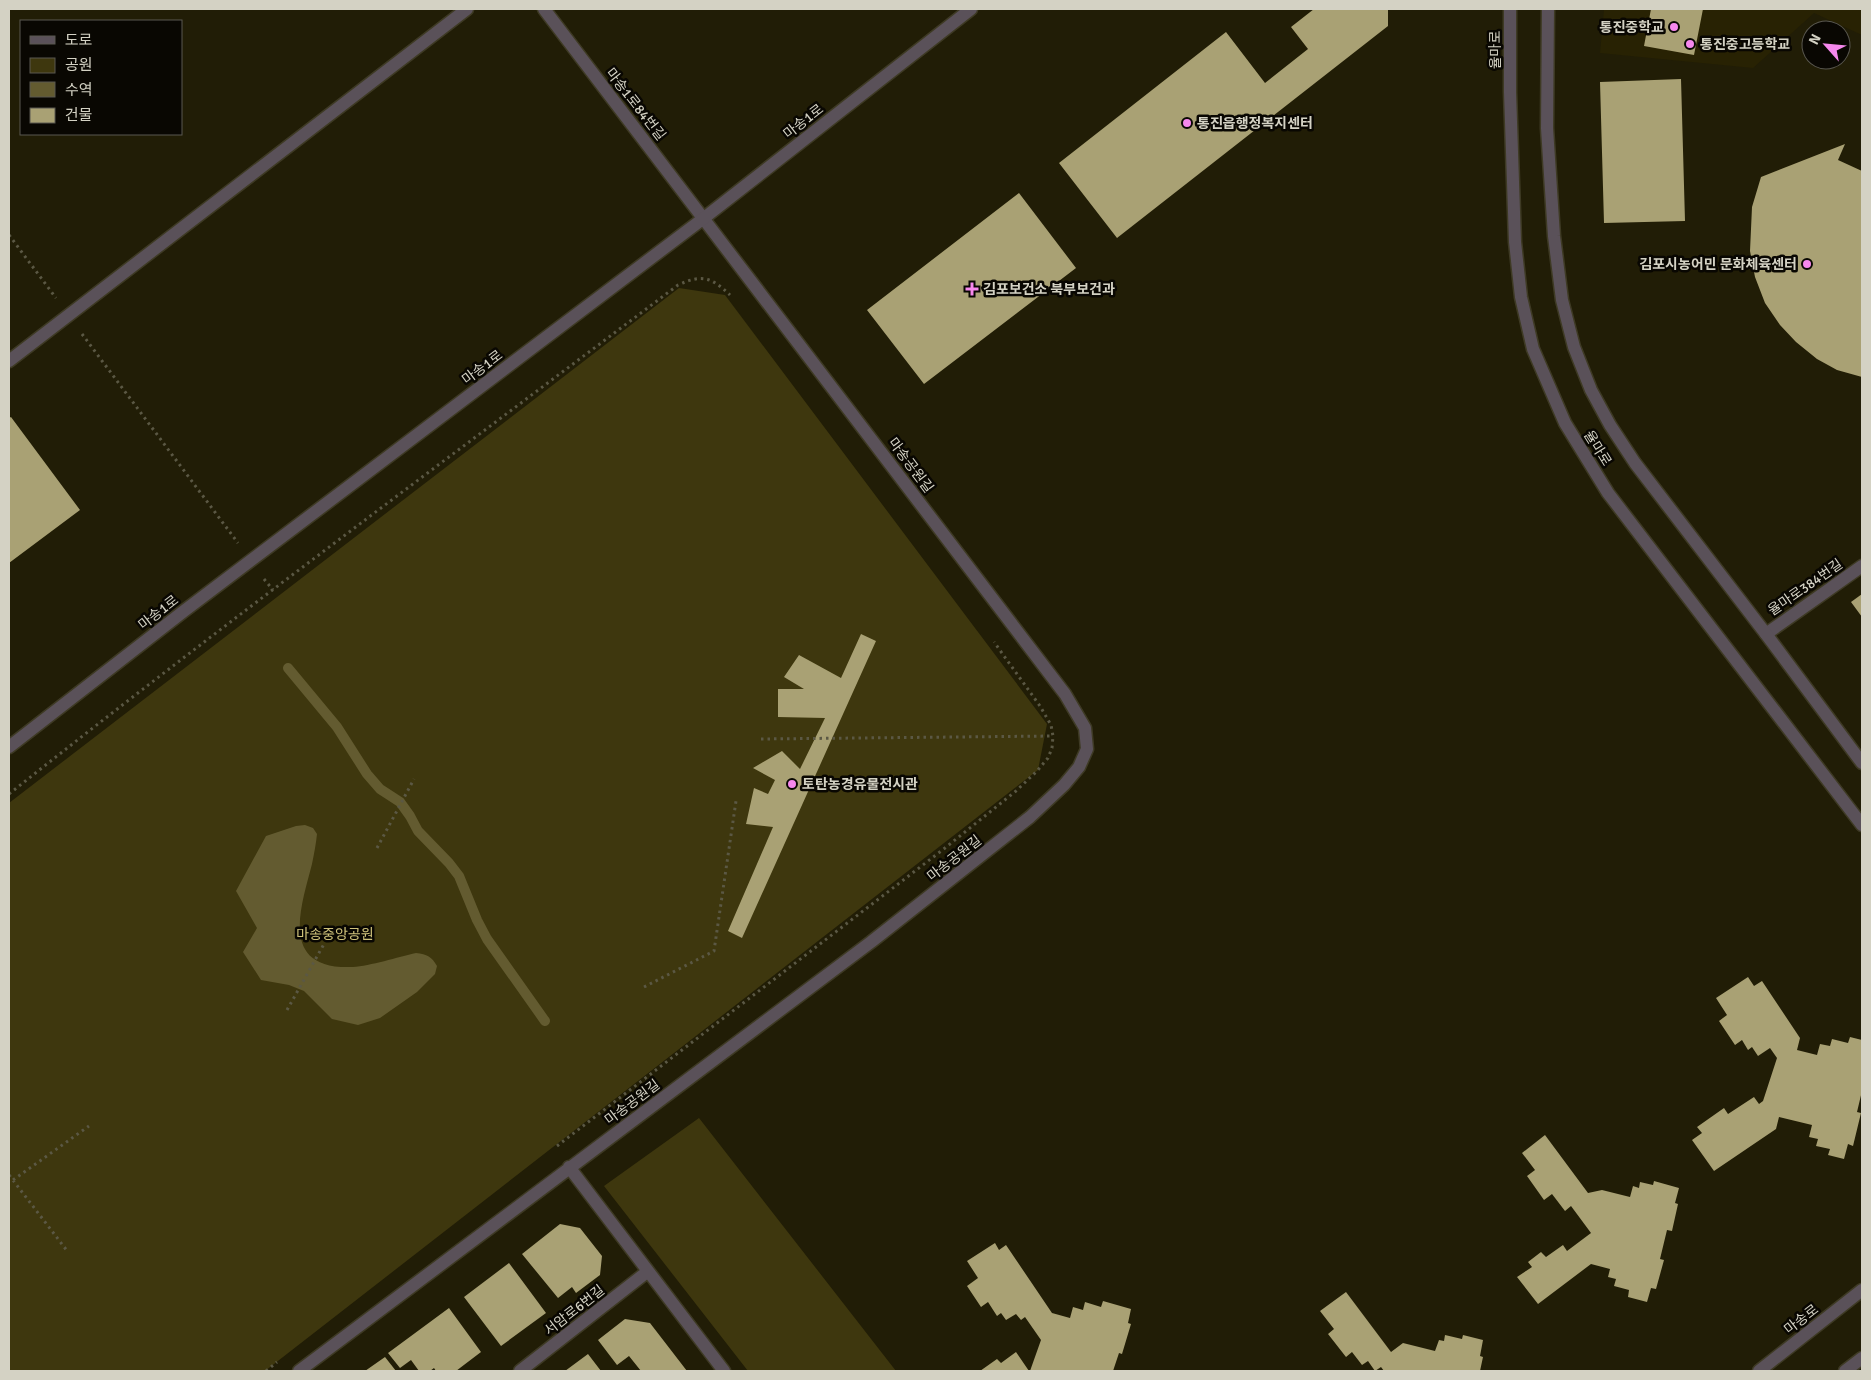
<svg xmlns="http://www.w3.org/2000/svg" width="1871" height="1380" viewBox="0 0 1871 1380" font-family="Signika,'Noto Sans KR',sans-serif">
<style>
.built{fill:#282203}
.green{fill:#3e370e}
.water{fill:#635b30}
.lines{fill:none;stroke-linecap:round;stroke-linejoin:round}
.stream{stroke:#635b30;stroke-width:10}
.building{fill:#a9a174}
.minor-casing{stroke:#3e3a24;stroke-width:15}
.tertiary-casing{stroke:#3e3a24;stroke-width:15}
.path{stroke:#5b5844;stroke-width:3;stroke-dasharray:2.5 4;stroke-linecap:butt}
.minor{stroke:#5a5159;stroke-width:12}
.tertiary{stroke:#5a5159;stroke-width:12}
.poi-dot{fill:#f688ed;stroke:#090702;stroke-width:2}
.labels{text-anchor:middle;stroke-width:5;stroke-linejoin:round;paint-order:stroke}
.poi-label{font-size:14px;font-weight:bold;fill:#d4d2c4;stroke:#090702;text-anchor:start}
.street-label{font-size:14px;fill:#d4d2c4;stroke:#090702}
.park-label{font-size:14px;fill:#cfc27b;stroke:#090702}
</style>
<rect width="100%" height="100%" fill="#211d06"/>
<path class="built" d="M1604 9H1862V35L1814 13 1753 68 1600 53Z"/>
<path class="green" d="M679 288 725 295 1047 724 1038 770 265 1371H9V803Z
M699 1118 896 1371H748L604 1186Z"/>
<path class="water" d="M305 825 313 828 317 834C316 844 314 854 312 864 300 910 279 970 353 967 370 966 398 957 416 953 427 954 432 957 437 966L435 974 417 992 380 1018 358 1025 332 1019 304 991 289 985 261 980 243 952 257 928 236 891 266 836 296 826Z"/>
<g class="lines">
<path class="stream" d="M288 668 337 727 367 774 380 789 400 802 410 816 418 831 449 863 459 876 477 920 487 939 545 1021"/>
</g>
<path class="building" d="M1314 9H1388V26L1117 238 1059 163 1226 32 1265 83 1308 49 1291 27Z
M1651 9H1703L1694 55 1644 46Z
M1681 79 1685 221 1604 223 1600 82Z
M1845 144 1838 160 1862 171V377L1837 370 1817 359 1796 342 1780 325 1765 303 1755 277 1750 251 1752 207 1761 177Z
M1019 193 1076 268 924 384 867 310Z
M11 417 80 510 9 563V418Z
M1862 594V617L1851 602Z
M861 634 876 641 742 938 728 931 773 827 746 824 754 788 768 794 775 780 753 768 782 751 800 769 825 718 778 717V689H804L784 677 799 655 841 678Z
M1748 977 1754 986 1762 981 1800 1038 1797 1050 1817 1055 1820 1044 1830 1046 1832 1039 1848 1043 1850 1037 1862 1040V1091L1857 1112 1861 1113 1853 1146 1848 1144 1844 1159 1828 1155 1830 1149 1816 1146 1818 1139 1809 1137 1812 1125 1779 1117 1776 1129 1714 1171 1692 1140 1702 1133 1697 1127 1724 1108 1728 1114 1754 1097 1759 1104 1763 1101 1777 1058 1770 1048 1758 1056 1752 1047 1748 1050 1742 1040 1735 1045 1719 1021 1727 1015 1716 998Z
M1545 1135 1588 1193 1602 1190 1630 1197 1633 1186 1639 1188 1640 1182 1653 1185 1654 1181 1679 1188 1675 1203 1678 1204 1672 1231 1667 1230 1660 1259 1664 1260 1656 1289 1651 1288 1647 1302 1628 1297 1629 1290 1614 1286 1616 1279 1608 1277 1610 1269 1591 1264 1538 1304 1517 1277 1532 1267 1528 1262 1541 1252 1546 1257 1563 1245 1567 1251 1591 1233 1571 1206 1565 1211 1552 1194 1544 1200 1527 1176 1535 1170 1522 1153Z
M560 1224 580 1228 602 1256 600 1275 576 1293 572 1287 558 1298 522 1254Z
M995 1243 999 1250 1006 1245 1052 1313 1070 1318 1073 1307 1083 1310 1085 1302 1101 1307 1103 1301 1131 1309 1128 1323 1131 1324 1122 1354 1119 1353 1113 1371H1030L1041 1340 1025 1317 1021 1320 1016 1314 1006 1320 1001 1313 997 1316 988 1302 981 1307 967 1286 978 1278 967 1261Z
M509 1263 546 1313 501 1346 464 1297Z
M1346 1292 1391 1352 1403 1343 1435 1351 1439 1340 1444 1341 1445 1335 1462 1339 1463 1335 1483 1340 1480 1356 1483 1357 1480 1371H1384L1381 1367 1375 1371 1368 1361 1362 1365 1352 1352 1346 1357 1328 1334 1334 1329 1320 1311Z
M449 1308 481 1352 456 1371H436L434 1368 430 1371H419L411 1360 400 1368 388 1353Z
M625 1319 650 1323 687 1371H641L629 1356 617 1365 598 1340Z
M1016 1352 1029 1371H980L997 1359 1001 1363Z
M588 1354 601 1371H565Z
M385 1357 396 1371H365Z"/>
<g class="lines">
<defs>
<path id="minor" d="M9 361 467 9
M1766 634 1862 566
M569 1167 724 1371
M299 1371 871 942 1030 817 1064 785 1079 767 1087 749 1085 728 1065 694 544 9
M520 1371 647 1272"/>
<path id="tertiary" d="M1510 9V92L1515 242 1521 297 1533 349 1565 423 1608 493 1862 825
M1548 9 1547 128 1554 236 1562 300 1574 347 1591 390 1610 425 1635 463 1766 634 1862 763
M9 747 184 611 704 218 971 9
M1759 1371 1862 1290
M1845 1371 1862 1358"/>
</defs>
<use href="#minor" class="minor-casing"/>
<use href="#tertiary" class="tertiary-casing"/>
<path class="path" d="M9 235 56 298
M82 334 238 543
M264 579 273 590
M761 739 1053 736
M9 794C228 620 454 454 678 285 702 274 711 277 730 295
M377 848 414 779
M644 987 714 951 736 801
M287 1010 324 944
M557 1146 945 848 1016 791 1037 771 1048 758 1052 748 1053 736 1051 725 1040 706 994 642
M9 1175 68 1252
M13 1180 89 1126
M266 1371 277 1362"/>
<use href="#minor" class="minor"/>
<use href="#tertiary" class="tertiary"/>
</g>
<g class="poi-dot">
<circle cx="1674" cy="27" r="5"/>
<circle cx="1690" cy="44" r="5"/>
<circle cx="1187" cy="123" r="5"/>
<circle cx="1807" cy="264" r="5"/>
<path d="M969.5 281.5h5v5h5v5h-5v5h-5v-5h-5v-5h5z"/>
<circle cx="792" cy="784" r="5"/>
</g>
<g class="labels">
<g class="poi-label">
<text x="1664" y="32" text-anchor="end">통진중학교</text>
<text x="1700" y="49">통진중고등학교</text>
<text x="1197" y="128">통진읍행정복지센터</text>
<text x="1797" y="269" text-anchor="end">김포시농어민 문화체육센터</text>
<text x="983" y="294">김포보건소 북부보건과</text>
<text x="802" y="789">토탄농경유물전시관</text>
</g>
<g class="street-label">
<text transform="translate(1495 50) rotate(-90)" y="5">율마로</text>
<text transform="translate(636 104) rotate(52)" y="5">마송1로84번길</text>
<text transform="translate(803 121) rotate(-38)" y="5">마송1로</text>
<text transform="translate(482 367) rotate(-37)" y="5">마송1로</text>
<text transform="translate(1598 448) rotate(58)" y="5">율마로</text>
<text transform="translate(911 465) rotate(53)" y="5">마송공원길</text>
<text transform="translate(1805 587) rotate(-35)" y="5">율마로384번길</text>
<text transform="translate(158 612) rotate(-38)" y="5">마송1로</text>
<text transform="translate(954 858) rotate(-38)" y="5">마송공원길</text>
<text transform="translate(632 1102) rotate(-37)" y="5">마송공원길</text>
<text transform="translate(574 1310) rotate(-38)" y="5">서암로6번길</text>
<text transform="translate(1801 1319) rotate(-38)" y="5">마송로</text>
</g>
<g class="park-label">
<text x="335" y="939">마송중앙공원</text>
</g>
</g>
<rect width="1871" height="1380" fill="none" stroke="#d4d2c4" stroke-width="20"/>
<rect x="20" y="20" width="162" height="115" fill="#090702" stroke="#5a5850"/>
<rect x="30" y="36" width="25" height="8" fill="#5a5159" stroke="#5a5850"/>
<text x="65" y="45" font-size="15" fill="#d4d2c4">도로</text>
<rect x="30" y="58" width="25" height="15" fill="#3e370e" stroke="#5a5850"/>
<text x="65" y="70" font-size="15" fill="#d4d2c4">공원</text>
<rect x="30" y="82" width="25" height="15" fill="#635b30" stroke="#5a5850"/>
<text x="65" y="95" font-size="15" fill="#d4d2c4">수역</text>
<rect x="30" y="108" width="25" height="15" fill="#a9a174" stroke="#5a5850"/>
<text x="65" y="120" font-size="15" fill="#d4d2c4">건물</text>
<g transform="translate(1826 45) rotate(297)"><circle r="24" fill="#090702" stroke="#5a5850"/>
<path d="M0-4L9 19L0 12L-9 19Z" fill="#f688ed"/>
<text y="-8" font-size="14" font-weight="bold" text-anchor="middle" fill="#d4d2c4">N</text>
</g>
</svg>
